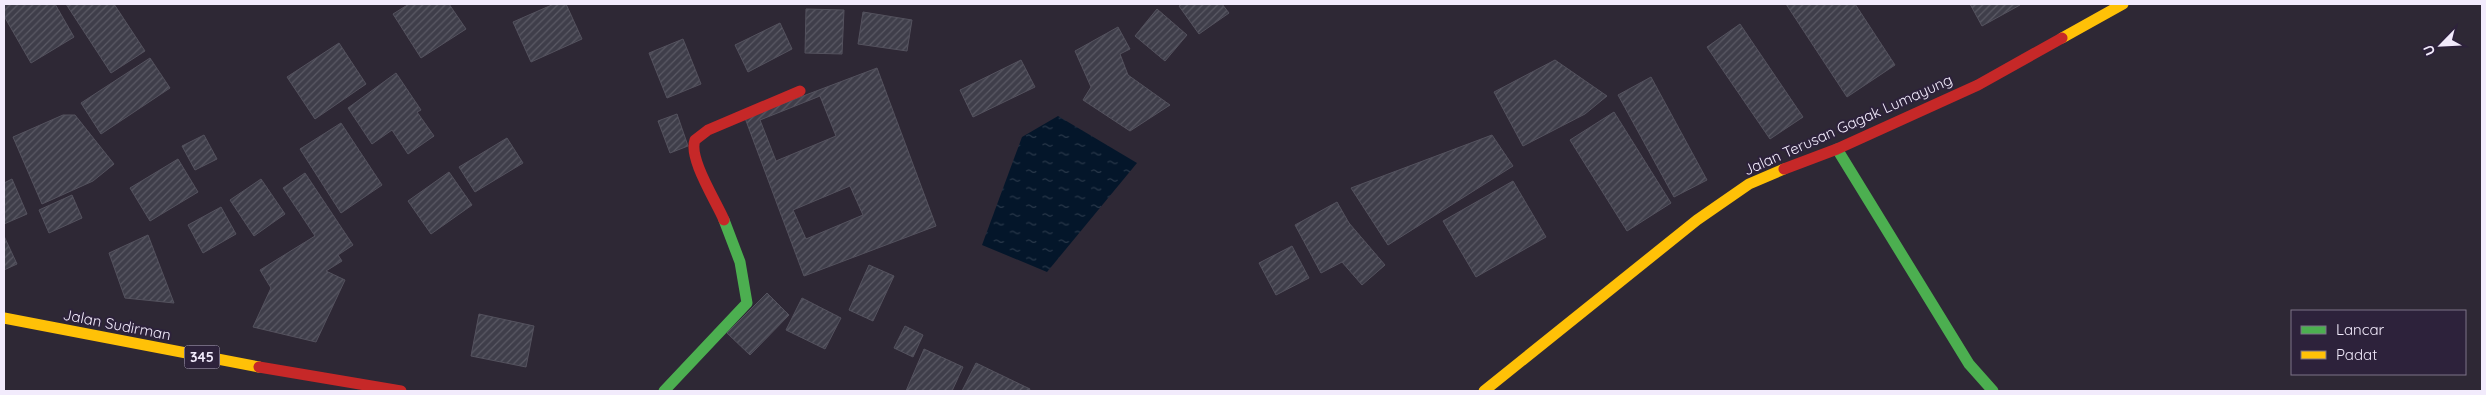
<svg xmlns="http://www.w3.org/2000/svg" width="2486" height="395" viewBox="0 0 2486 395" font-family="Quicksand,sans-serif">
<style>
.water{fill:url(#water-ripples)}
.building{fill:url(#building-hatch);stroke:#54525e;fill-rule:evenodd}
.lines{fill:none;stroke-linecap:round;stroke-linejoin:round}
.fast{stroke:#4caf50;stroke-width:11}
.slow{stroke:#ffc107;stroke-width:11}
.jam{stroke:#c62828;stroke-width:11}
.labels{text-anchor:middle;stroke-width:4;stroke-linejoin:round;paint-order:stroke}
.shield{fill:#2d223b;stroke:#b7afc2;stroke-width:1}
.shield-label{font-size:14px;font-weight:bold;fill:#f2ebfc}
.street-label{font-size:15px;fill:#f2ebfc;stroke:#2d223b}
</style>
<defs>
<pattern id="water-ripples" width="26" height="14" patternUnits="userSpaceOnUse" patternTransform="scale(1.25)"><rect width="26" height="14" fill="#04162a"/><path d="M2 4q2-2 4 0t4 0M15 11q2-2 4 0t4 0" fill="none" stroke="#29384a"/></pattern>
<pattern id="building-hatch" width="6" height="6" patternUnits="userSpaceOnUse" patternTransform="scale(1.25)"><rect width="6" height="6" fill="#3f3e4a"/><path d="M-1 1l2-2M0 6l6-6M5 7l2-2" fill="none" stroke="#5b5a65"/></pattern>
</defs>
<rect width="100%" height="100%" fill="#2e2835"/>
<path class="water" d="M1058 116 1137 163 1047 272 982 245 1022 137Z"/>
<path class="building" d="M4 4H55L74 37 31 63 4 16Z
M66 4H114L145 51 111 73Z
M409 4H449L466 29 421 58 393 14Z
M554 4H566L582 39 531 62 513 22Z
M1182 4H1222L1229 13 1199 34 1179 6Z
M1786 4H1855L1895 65 1847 97Z
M1970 4H2020V5L1982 26Z
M806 9 844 10 842 54 805 53Z
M1157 9 1187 35 1165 61 1135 36Z
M863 12 912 20 907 51 858 44Z
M780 23 792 49 748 72 735 45Z
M1740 24 1803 117 1770 139 1707 47Z
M1118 27 1130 49 1120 54 1128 75 1170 105 1130 131 1083 100 1091 87 1075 51Z
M683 39 701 84 667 98 649 53Z
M339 43 366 84 315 119 287 77Z
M150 58 170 88 101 134 81 103Z
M1021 60 1035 87 973 117 960 90Z
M1555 60 1607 96 1585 114 1523 146 1494 92Z
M877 68 936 226 804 276 745 118ZM820 96 836 136 776 161 760 120ZM850 186 863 215 806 239 793 210Z
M396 73 421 110 417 112 434 136 408 154 392 130 372 144 348 108Z
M1651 77 1707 180 1674 197 1618 95Z
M1614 112 1671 203 1627 231 1570 140Z
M677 114 688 146 670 153 658 121Z
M63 115H75L114 164 93 181 42 204 13 137Z
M341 123 382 185 341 213 300 149Z
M204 135 217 159 195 170 182 146Z
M1492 135 1513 166 1388 245 1351 188Z
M507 138 523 163 475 192 459 167Z
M178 159 198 192 150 221 130 188Z
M449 172 472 205 431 234 408 201Z
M305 173 353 245 338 255 342 261 326 271 345 280 316 342 253 327 271 288 260 270 315 236 283 188Z
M12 179 27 214 4 224V183Z
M261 179 285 214 254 236 230 200Z
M1513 181 1546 237 1476 277 1443 221Z
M72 195 82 218 49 233 39 210Z
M1337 202 1349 223 1385 265 1362 285 1342 262 1321 273 1295 225Z
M221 207 236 234 203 253 188 225Z
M148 235 174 303 125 298 109 253Z
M4 236 17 264 4 270Z
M1292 246 1309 278 1276 295 1259 263Z
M869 265 894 276 873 321 849 310Z
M767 293 789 315 750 355 727 333Z
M802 298 841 318 825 349 786 330Z
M479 314 534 326 526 367 471 356Z
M905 326 923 335 913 357 894 348Z
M924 349 963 367 952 391H906Z
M976 363 1030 389 1029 391H962Z"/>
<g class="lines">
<path class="fast" d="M1837 149 1969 364 1993 391
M664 391 747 303 740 262 724 220"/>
<path class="slow" d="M2062 38 2123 4
M4 318 259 367
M1484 391 1697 220 1749 184 1784 169"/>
<path class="jam" d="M1784 169 1837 149 1978 85 2062 38
M724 220C716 201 688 158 695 140L708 130 800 91
M259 367 401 391"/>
</g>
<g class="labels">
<rect class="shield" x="184.5" y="345.5" width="35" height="23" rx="4"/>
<g class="shield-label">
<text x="202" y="362">345</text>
</g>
<g class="street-label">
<text transform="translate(1848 125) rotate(-24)" y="5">Jalan Terusan Gagak Lumayung</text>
<text transform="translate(117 325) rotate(11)" y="5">Jalan Sudirman</text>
</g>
</g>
<rect width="2486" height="395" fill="none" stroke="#f2ebfc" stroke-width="10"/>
<rect x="2291" y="310" width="175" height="65" fill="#2d223b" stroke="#7c7288"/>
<rect x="2301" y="326" width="25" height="8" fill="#4caf50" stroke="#7c7288"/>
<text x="2336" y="335" font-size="15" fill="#f2ebfc">Lancar</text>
<rect x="2301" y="351" width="25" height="8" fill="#ffc107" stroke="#7c7288"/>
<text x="2336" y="360" font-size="15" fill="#f2ebfc">Padat</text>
<g transform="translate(2441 45) rotate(246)" stroke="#2d223b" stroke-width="4" paint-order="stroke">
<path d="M0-4L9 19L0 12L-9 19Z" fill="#f2ebfc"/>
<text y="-8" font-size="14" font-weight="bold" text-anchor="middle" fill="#f2ebfc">U</text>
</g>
</svg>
